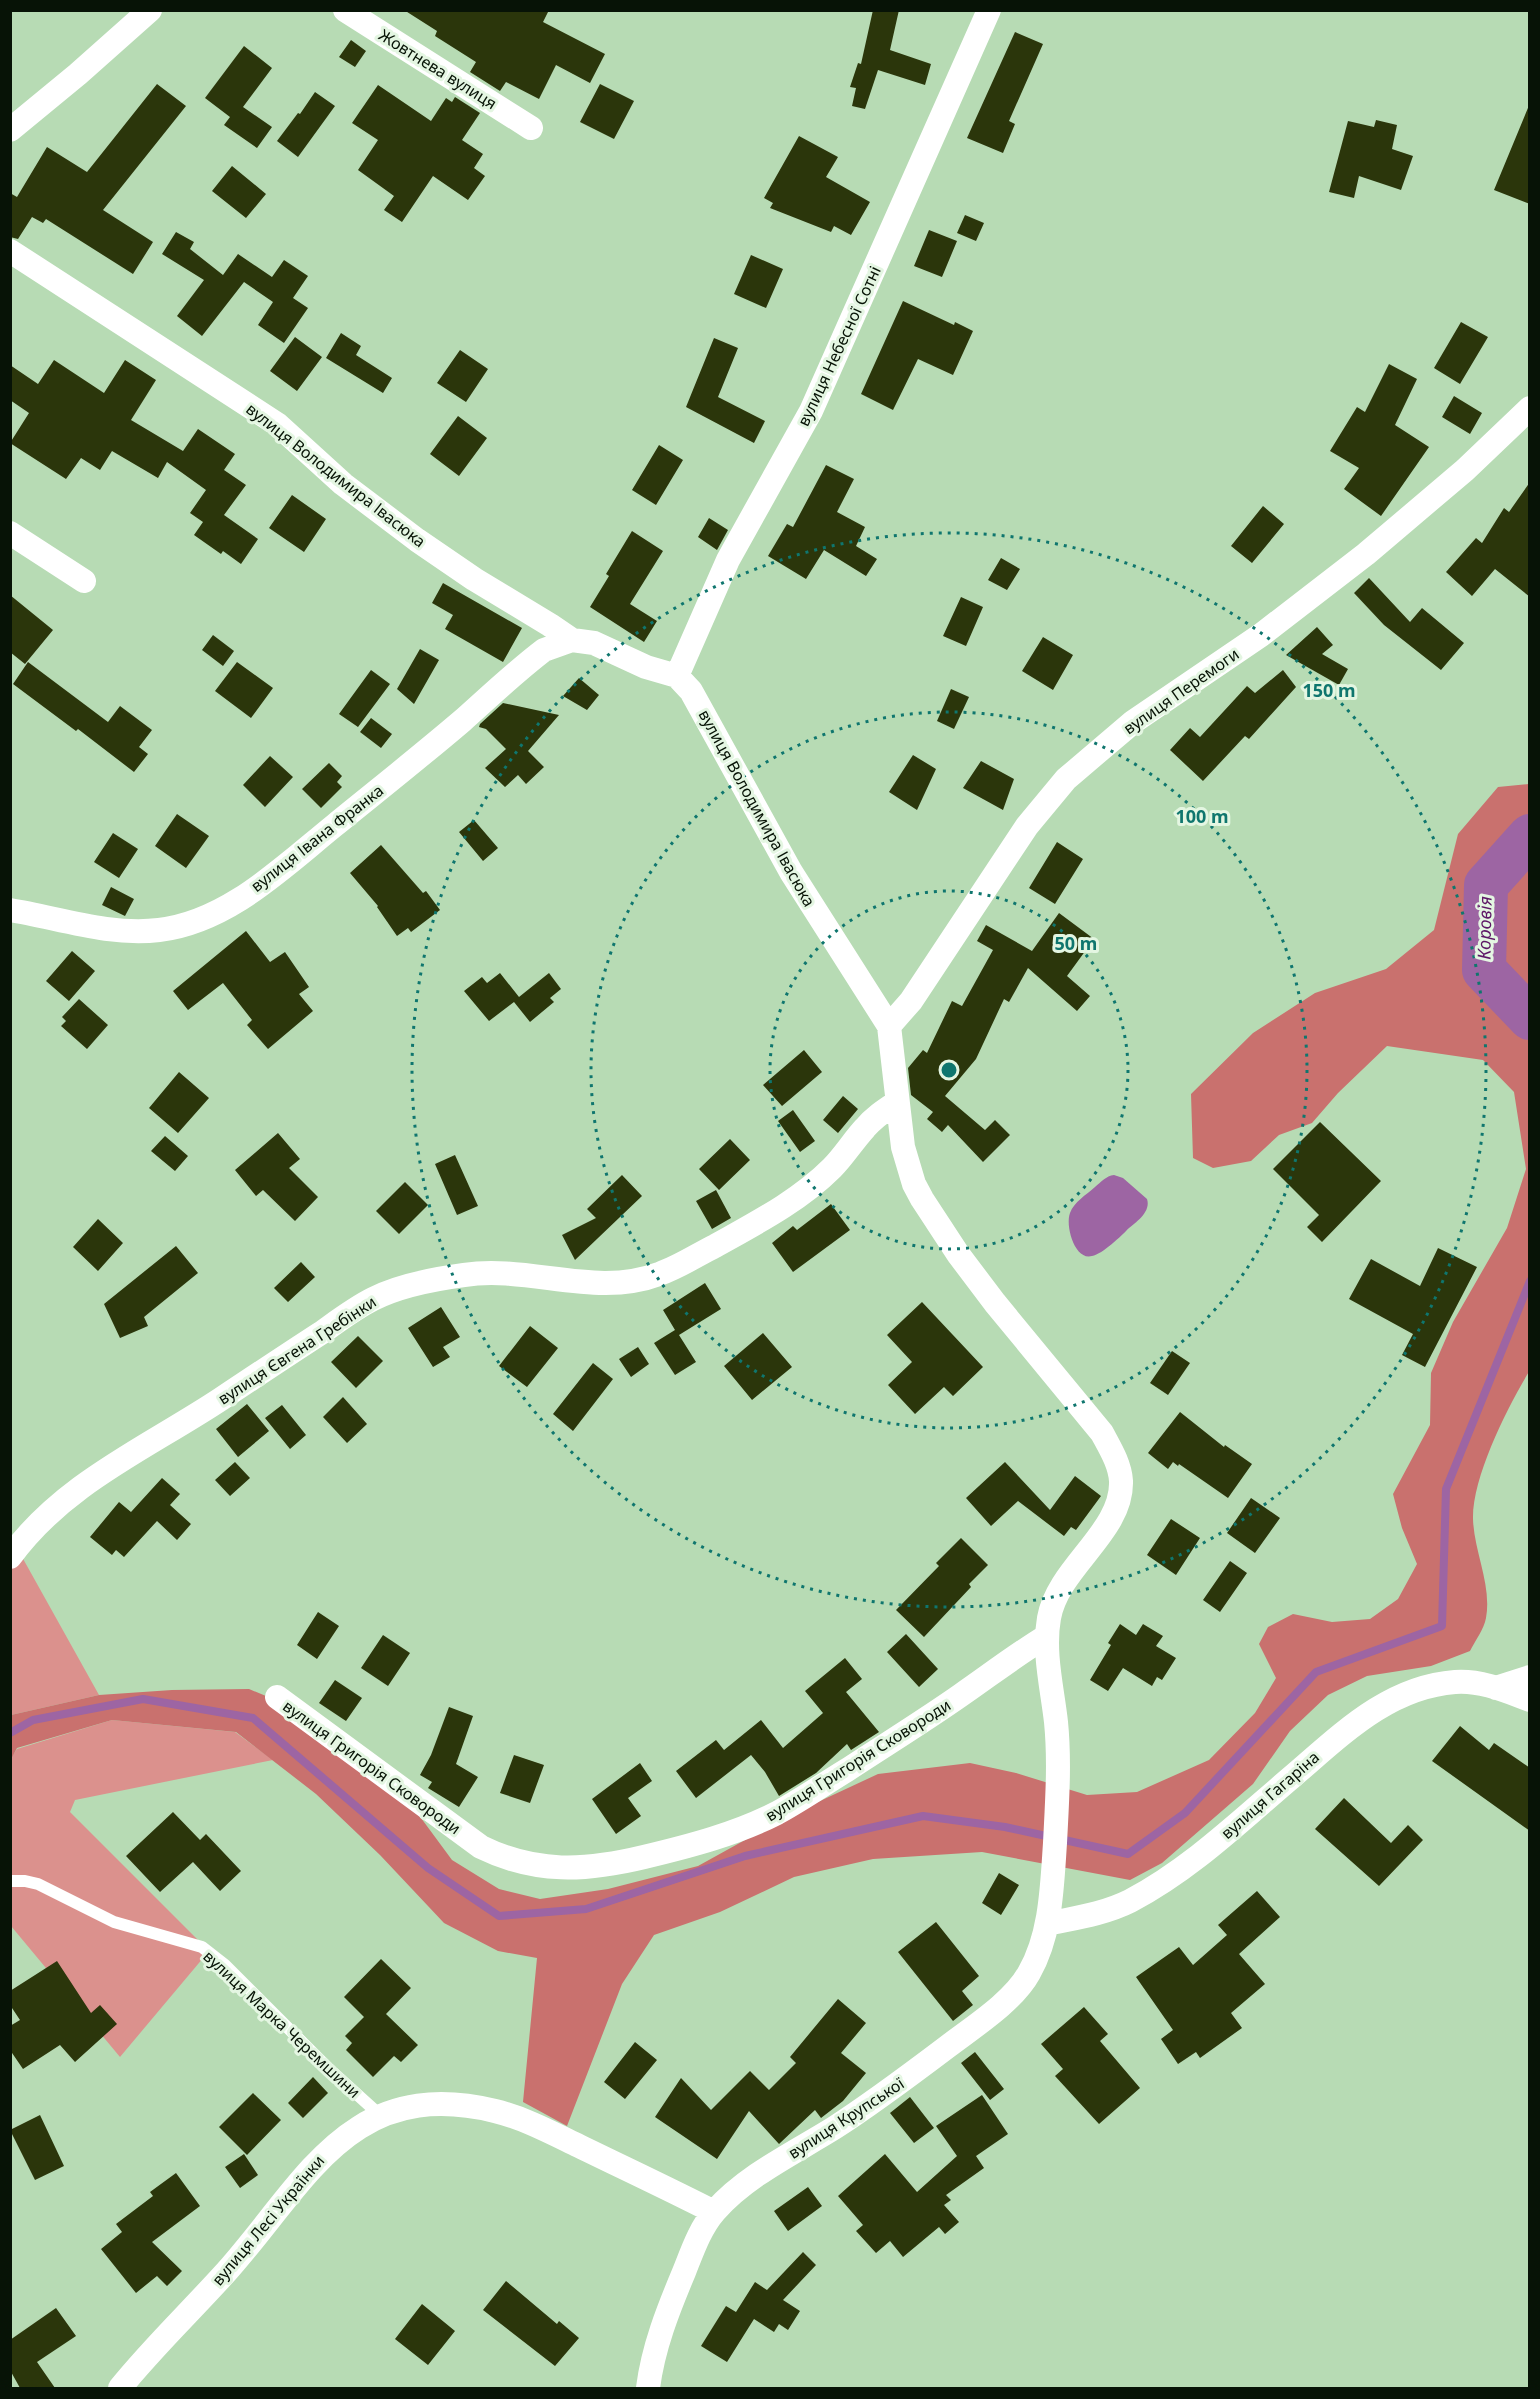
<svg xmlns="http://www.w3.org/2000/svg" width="1540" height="2399" viewBox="0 0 1540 2399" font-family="'Noto Sans',sans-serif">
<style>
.green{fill:#db918d}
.forest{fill:#c9716e}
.water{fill:#9d65a3}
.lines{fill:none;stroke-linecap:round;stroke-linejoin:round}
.stream{stroke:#9d65a3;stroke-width:8}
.river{stroke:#9d65a3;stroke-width:44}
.building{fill:#2b360b}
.service{stroke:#fff;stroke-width:12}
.minor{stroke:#fff;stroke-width:24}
.ring{fill:none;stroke:#0f766e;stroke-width:3;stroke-dasharray:3 6}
.labels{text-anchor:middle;stroke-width:6;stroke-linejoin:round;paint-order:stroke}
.street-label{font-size:16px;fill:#071306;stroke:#e4f6e2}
.water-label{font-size:18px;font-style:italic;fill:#5d1766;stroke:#e4f6e2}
.centre{fill:#0f766e;stroke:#e4f6e2;stroke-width:3}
.ring-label{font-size:18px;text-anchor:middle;font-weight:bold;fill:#0f766e;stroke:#e4f6e2;stroke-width:6;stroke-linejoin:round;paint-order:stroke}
</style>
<rect width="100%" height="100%" fill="#b7dbb4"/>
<path class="green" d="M12 1539 99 1695 11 1715 10 1541Z
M112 1720 235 1732 273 1760 75 1800 70 1812 209 1951 120 2057 11 1926 10 1759 17 1749Z"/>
<path class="forest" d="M1529 784 1530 1370C1508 1406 1472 1477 1473 1519 1474 1552 1492 1585 1486 1618 1484 1629 1475 1641 1470 1651L1431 1666 1367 1676 1328 1695 1290 1731 1253 1784 1162 1863 1130 1880 982 1852 873 1859 794 1877 720 1912 654 1935 622 1984 567 2126 523 2102 537 1958 498 1951 444 1923 380 1855 316 1794 236 1732 112 1720 17 1748 11 1759V1715L99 1695 172 1690 249 1689 328 1722 393 1780 452 1860 499 1889 540 1899 608 1889 698 1866 790 1815 878 1774 970 1763 1016 1773 1087 1795 1137 1792 1209 1760 1255 1713 1276 1678 1259 1644 1268 1627 1293 1614 1332 1622 1370 1619 1398 1599 1417 1564 1402 1528 1393 1494 1430 1425 1431 1373 1453 1322 1507 1228 1526 1169 1514 1092 1483 1060 1387 1046 1338 1093 1312 1123 1279 1135 1251 1161 1213 1168 1193 1158 1191 1094 1253 1033 1315 993 1386 969 1434 930 1458 834 1498 787Z"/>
<path class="water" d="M1114 1175 1123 1178 1147 1199C1151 1211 1138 1221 1129 1228 1121 1236 1103 1254 1092 1256 1075 1261 1065 1226 1070 1213 1074 1202 1086 1195 1095 1187 1101 1182 1106 1176 1114 1175Z"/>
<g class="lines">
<path class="stream" d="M10 1733 33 1720 143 1699 253 1718 428 1868 499 1916 586 1909 745 1856 923 1816 1005 1827 1128 1854 1185 1813 1316 1672 1442 1626 1446 1489 1530 1281"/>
<path class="river" d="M1530 836 1486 885 1484 970 1530 1018"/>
</g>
<path class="building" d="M404 10H549L543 22 605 54 590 83 556 65 539 99 506 82 500 91 470 72 476 62 435 36 437 31Z
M873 10H899L890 50 931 64 925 85 878 70 865 109 852 106 856 88 850 87 858 63 861 64Z
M1015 32 1043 44 1009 121 1015 124 1003 153 967 138Z
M351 40 366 51 355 67 339 57Z
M244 46 272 68 243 107 272 127 257 148 224 125 230 117 205 98Z
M157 84 186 106 103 210 153 242 133 274 46 219 43 223 32 217 18 239 10 237V193L17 197 47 147 87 172Z
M600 84 634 101 614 139 580 122Z
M378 85 431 121 446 98 452 102 455 97 480 113 462 140 483 154 474 168 485 176 468 200 433 176 402 222 384 210 394 196 358 170 378 140 352 123Z
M315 92 335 106 298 157 277 141 298 113 300 114Z
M1530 103V204L1494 190Z
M1376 120 1397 125 1392 149 1413 156 1401 190 1359 176 1354 198 1329 192 1348 121 1374 127Z
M799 136 838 157 826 177 870 202 851 235 834 226 831 232 770 208 773 203 764 198Z
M232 166 266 194 246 218 212 191Z
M965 215 984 223 976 241 957 233Z
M929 230 957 241 942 277 914 266Z
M176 232 194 242 190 249 223 275 238 254 272 277 284 260 308 276 293 298 308 308 284 343 258 325 273 302 244 282 202 336 177 316 204 280 162 254Z
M751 255 783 269 766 308 734 294Z
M903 301 954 325 955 322 973 331 953 375 918 359 893 410 861 394Z
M1461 322 1488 337 1460 384 1434 368Z
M341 333 361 346 356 355 392 378 383 393 326 358Z
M295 337 322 357 297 391 270 371Z
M714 338 738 348 718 397 765 421 754 443 686 407Z
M460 350 488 369 466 402 437 383Z
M54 360 104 393 125 360 156 380 131 420 183 451 198 429 235 454 224 470 246 485 224 515 258 539 241 564 223 551 221 554 194 535 203 522 190 513 206 490 167 462 158 478 112 451 100 470 81 458 66 479 10 443 29 413 10 400V365L38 384Z
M1389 364 1417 379 1395 425 1429 447 1381 516 1344 489 1359 468 1330 451 1357 407 1365 412Z
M1454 396 1482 413 1470 434 1442 417Z
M458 416 487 438 459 476 430 454Z
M659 445 683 460 656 505 632 490Z
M826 465 854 479 837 512 865 527 856 546 877 559 866 576 824 550 806 579 768 556 787 524 793 527Z
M1530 482V597L1495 569 1472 596 1446 572 1476 538 1482 543 1504 508 1509 512Z
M292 495 326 519 304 552 269 528Z
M1263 506 1284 524 1252 563 1231 546Z
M709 518 728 530 717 550 698 537Z
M632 531 663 551 630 604 657 621 644 642 590 607 609 576 606 574Z
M1001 558 1020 569 1007 590 988 580Z
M1369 578 1410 622 1422 608 1464 643 1441 670 1384 625 1354 593Z
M443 583 522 628 503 662 445 629 453 615 432 603Z
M10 595 53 630 25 664 10 652Z
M961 597 983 607 966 646 943 636Z
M1317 627 1333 645 1322 654 1348 669 1339 685 1286 655Z
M213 635 234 651 223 666 202 650Z
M1043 637 1073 655 1053 690 1022 671Z
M420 649 439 660 414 704 397 689Z
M28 662 108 722 120 706 152 730 139 747 148 754 134 772 78 729 76 731 13 684Z
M237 662 273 688 251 718 215 691Z
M371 670 390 684 358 727 339 714Z
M1283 670 1296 687 1249 739 1245 736 1203 781 1170 750 1190 728 1200 737 1247 686 1255 693Z
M579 678 599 695 587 710 563 696Z
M951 689 969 697 954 729 937 721Z
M503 703 559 715 528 751 544 767 526 784 518 775 505 787 485 768 506 749 486 729 479 727 480 724Z
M371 718 392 734 381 748 360 732Z
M913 755 936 769 917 810 889 792Z
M270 756 293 777 265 807 243 785Z
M981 761 1014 779 1003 810 963 788Z
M329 763 342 776 337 782 342 787 321 808 302 789Z
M177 814 209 836 186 868 155 846Z
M474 820 498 848 483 861 459 832Z
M113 833 138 849 119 878 94 862Z
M1057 842 1083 859 1055 904 1029 888Z
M381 845 423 893 426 891 440 910 411 932 408 928 397 936 377 907 378 906 350 873Z
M111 887 134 899 125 916 102 905Z
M1059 913 1094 939 1067 976 1090 996 1077 1011 1028 968 1009 1002 1004 999 976 1059 945 1096 985 1130 995 1120 1010 1135 983 1162 948 1125 942 1132 927 1119 933 1112 911 1095 908 1068 923 1050 927 1053 952 1001 962 1006 993 950 977 941 986 925 1032 951Z
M246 931 270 962 285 952 309 987 299 994 313 1011 268 1049 247 1025 252 1020 223 983 188 1010 173 991Z
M72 951 95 971 69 1001 46 981Z
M500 973 519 997 549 973 561 989 550 998 554 1002 530 1022 514 1002 489 1021 464 991 482 977 487 983Z
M79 999 108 1025 87 1049 61 1026 66 1021 62 1017Z
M804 1050 822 1072 782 1106 763 1085Z
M179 1072 209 1098 178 1133 149 1108Z
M843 1096 858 1109 838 1133 823 1120Z
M793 1110 815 1141 800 1152 778 1121Z
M1320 1122 1381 1181 1322 1242 1307 1227 1319 1215 1273 1169Z
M278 1133 300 1159 289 1168 318 1197 295 1221 263 1190 256 1196 235 1170Z
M165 1136 188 1156 175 1171 151 1151Z
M730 1139 750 1160 719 1190 699 1169Z
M455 1155 478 1206 457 1215 435 1164Z
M622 1175 642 1196 575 1260 562 1235 596 1218 587 1209Z
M405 1182 428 1205 399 1234 376 1211Z
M716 1190 731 1218 712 1229 696 1201Z
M831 1204 850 1230 793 1272 772 1243 793 1226 797 1230Z
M98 1219 123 1243 98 1271 73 1247Z
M176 1246 198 1273 144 1317 148 1326 120 1338 104 1304Z
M1438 1248 1477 1267 1425 1367 1402 1355 1413 1334 1349 1299 1371 1259 1420 1286Z
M301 1262 315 1277 288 1302 274 1288Z
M705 1283 721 1309 679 1335 696 1362 675 1375 654 1343 675 1330 663 1310Z
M922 1302 983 1367 953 1396 944 1387 915 1414 888 1385 912 1362 887 1335Z
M441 1307 460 1337 443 1347 450 1357 433 1367 408 1328Z
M530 1326 558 1348 527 1387 499 1366Z
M763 1333 792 1367 752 1400 724 1366Z
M358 1336 383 1361 356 1388 331 1362Z
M638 1347 649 1364 631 1377 619 1359Z
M1172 1351 1190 1363 1168 1395 1150 1383Z
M593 1363 613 1379 573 1431 553 1414Z
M343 1397 367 1424 347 1443 323 1417Z
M247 1404 269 1431 238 1457 216 1429Z
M282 1405 306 1435 290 1449 265 1418Z
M1180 1412 1224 1447 1225 1445 1252 1464 1228 1498 1179 1464 1178 1466 1173 1462 1168 1469 1148 1453Z
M235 1462 250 1478 230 1496 215 1480Z
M1005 1462 1050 1510 1075 1476 1101 1496 1076 1530 1071 1527 1064 1536 1018 1501 991 1526 966 1498Z
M162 1478 180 1494 170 1505 191 1524 177 1540 157 1521 124 1557 116 1550 112 1555 90 1537 119 1502 131 1512Z
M1251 1498 1280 1518 1255 1553 1227 1533Z
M1171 1519 1200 1538 1176 1575 1147 1555Z
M961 1538 988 1565 969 1584 971 1587 924 1637 896 1610 939 1566 936 1563Z
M1230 1561 1247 1573 1220 1612 1203 1600Z
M318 1612 339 1626 317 1659 297 1645Z
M1120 1624 1136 1635 1143 1624 1163 1636 1156 1646 1176 1658 1162 1680 1157 1677 1152 1686 1123 1668 1108 1691 1090 1680 1111 1645 1108 1643Z
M906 1634 938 1669 919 1687 887 1652Z
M383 1635 410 1653 388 1686 361 1668Z
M845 1658 862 1679 846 1692 879 1732 851 1750 847 1744 816 1773 779 1796 765 1772 751 1755 696 1798 676 1771 716 1740 724 1750 761 1720 783 1748 823 1713 805 1691Z
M335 1680 362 1698 346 1721 319 1703Z
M449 1707 473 1716 456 1764 478 1777 459 1807 428 1788 432 1782 420 1775 431 1755Z
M1460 1726 1489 1750 1494 1743 1530 1768V1831L1432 1761Z
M514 1755 544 1765 530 1803 500 1793Z
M640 1763 652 1781 628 1798 641 1816 616 1834 592 1799Z
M1344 1798 1391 1843 1408 1825 1423 1840 1379 1886 1315 1829Z
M173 1812 200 1840 206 1834 241 1871 220 1891 193 1862 160 1892 126 1856Z
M999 1873 1019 1885 1001 1915 982 1903Z
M1257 1891 1280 1917 1239 1954 1265 1984 1231 2013 1242 2028 1200 2058 1196 2052 1178 2064 1161 2039 1173 2030 1136 1977 1179 1947 1193 1965 1227 1935 1218 1925Z
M936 1922 979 1976 962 1991 973 2005 953 2021 898 1952Z
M381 1959 411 1988 386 2014 418 2045 401 2062 394 2056 373 2077 346 2050 352 2043 345 2036 364 2017 344 1997Z
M57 1961 91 2013 100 2005 117 2024 75 2062 60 2045 23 2069 10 2050V2026L20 2020 10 2005V1991Z
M838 1999 866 2023 841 2053 866 2073 843 2101 821 2118 815 2110 779 2144 749 2111 717 2159 655 2117 681 2078 711 2110 750 2071 769 2090 796 2063 790 2057Z
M1084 2007 1108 2034 1100 2041 1140 2088 1099 2124 1055 2076 1063 2069 1041 2044Z
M635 2042 657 2060 625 2099 604 2082Z
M975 2052 1004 2089 990 2100 961 2063Z
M313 2077 328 2093 303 2118 288 2103Z
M253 2093 281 2120 247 2155 219 2127Z
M982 2095 1008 2134 976 2156 984 2168 946 2195 951 2200 944 2205 959 2222 945 2234 939 2227 903 2257 890 2241 876 2253 856 2231 863 2225 838 2196 885 2154 917 2192 957 2156 936 2126Z
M910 2097 934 2128 914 2143 890 2113Z
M40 2115 64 2166 35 2180 10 2130Z
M244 2154 258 2175 240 2188 225 2167Z
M176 2173 200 2206 152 2242 182 2271 167 2286 157 2276 136 2293 101 2249 122 2232 116 2224 153 2196 150 2192Z
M808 2187 822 2206 788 2231 774 2211Z
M803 2252 816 2265 783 2300 800 2311 788 2330 779 2324 774 2332 754 2319 727 2362 701 2346 726 2306 736 2312 755 2282 767 2290Z
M506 2281 557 2324 559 2321 579 2338 555 2366 483 2310Z
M422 2304 455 2331 428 2365 395 2339Z
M56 2308 76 2336 37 2362 55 2388H20L10 2370V2340Z"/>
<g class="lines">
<path class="service" d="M10 1881H25L38 1884 114 1922 202 1947 225 1965 329 2069 381 2116"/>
<path class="minor" d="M345 10 531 128
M10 130 78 74 150 10
M10 251 277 424 343 484 417 540 474 579 550 625 572 640
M10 533 84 581
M677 676 728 560 811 411 989 10
M10 910C59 918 109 936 159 930 228 922 283 867 335 825 378 790 421 756 462 721 489 697 515 672 544 650L572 640 594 643 646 667 677 676 691 691 791 872 889 1026 903 1147 914 1184 922 1199 958 1254 995 1303 1102 1433C1110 1448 1120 1464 1121 1481 1123 1532 1058 1567 1049 1618 1043 1652 1052 1687 1056 1722 1060 1762 1057 1803 1055 1843 1052 1887 1051 1935 1029 1973 1013 2002 973 2027 947 2047 910 2075 873 2103 834 2128 794 2153 747 2175 715 2211 700 2228 692 2252 684 2272 668 2310 653 2348 648 2388
M889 1026 911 1001 1027 826 1066 779 1133 722 1261 635 1366 554 1465 470 1530 408
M10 1557C64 1483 147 1448 221 1399 254 1377 287 1355 321 1333 338 1321 355 1308 373 1299 400 1285 434 1279 464 1275 529 1265 596 1298 659 1274 679 1267 697 1255 715 1246 756 1223 799 1201 832 1168 844 1156 853 1141 865 1128 874 1117 885 1110 897 1102
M1496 1688 1530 1677
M277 1697 481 1847C536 1874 586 1871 644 1857 690 1846 736 1834 777 1813 801 1800 824 1784 847 1770 885 1745 924 1721 961 1695 990 1675 1017 1654 1047 1636
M1047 1924C1075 1918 1104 1914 1130 1901 1191 1869 1241 1820 1293 1776 1341 1735 1388 1687 1455 1682 1481 1680 1506 1691 1530 1700
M120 2388C153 2347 192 2310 227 2271 307 2181 350 2076 495 2111 524 2118 552 2133 579 2146 624 2168 669 2189 714 2212"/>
</g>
<g class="ring">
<circle cx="949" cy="1070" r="179"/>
<circle cx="949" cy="1070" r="358"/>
<circle cx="949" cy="1070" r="537"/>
</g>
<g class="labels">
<g class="street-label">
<text transform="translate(438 69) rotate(32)" y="6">Жовтнева вулиця</text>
<text transform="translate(839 346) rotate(-65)" y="6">вулиця Небесної Сотні</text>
<text transform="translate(336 475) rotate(38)" y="6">вулиця Володимира Івасюка</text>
<text transform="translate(1181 691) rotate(-35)" y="6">вулиця Перемоги</text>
<text transform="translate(757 808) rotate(61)" y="6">вулиця Володимира Івасюка</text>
<text transform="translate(317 838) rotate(-38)" y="6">вулиця Івана Франка</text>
<text transform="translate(297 1350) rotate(-33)" y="6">вулиця Євгена Гребінки</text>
<text transform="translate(858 1760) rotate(-32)" y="6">вулиця Григорія Сковороди</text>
<text transform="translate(372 1767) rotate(36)" y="6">вулиця Григорія Сковороди</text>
<text transform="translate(1270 1795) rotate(-41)" y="6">вулиця Гагаріна</text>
<text transform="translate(282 2024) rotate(43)" y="6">вулиця Марка Черемшини</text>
<text transform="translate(846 2118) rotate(-33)" y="6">вулиця Крупської</text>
<text transform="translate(268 2220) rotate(-50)" y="6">вулиця Лесі Українки</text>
</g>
<g class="water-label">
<text transform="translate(1485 928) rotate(-89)" y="6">Коровія</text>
</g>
</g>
<circle cx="949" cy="1070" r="9" class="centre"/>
<g class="ring-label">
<text x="1329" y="697">150 m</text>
<text x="1202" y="823">100 m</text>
<text x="1076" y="950">50 m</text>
</g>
<rect width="1540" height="2399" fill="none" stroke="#071306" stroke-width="24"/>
</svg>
